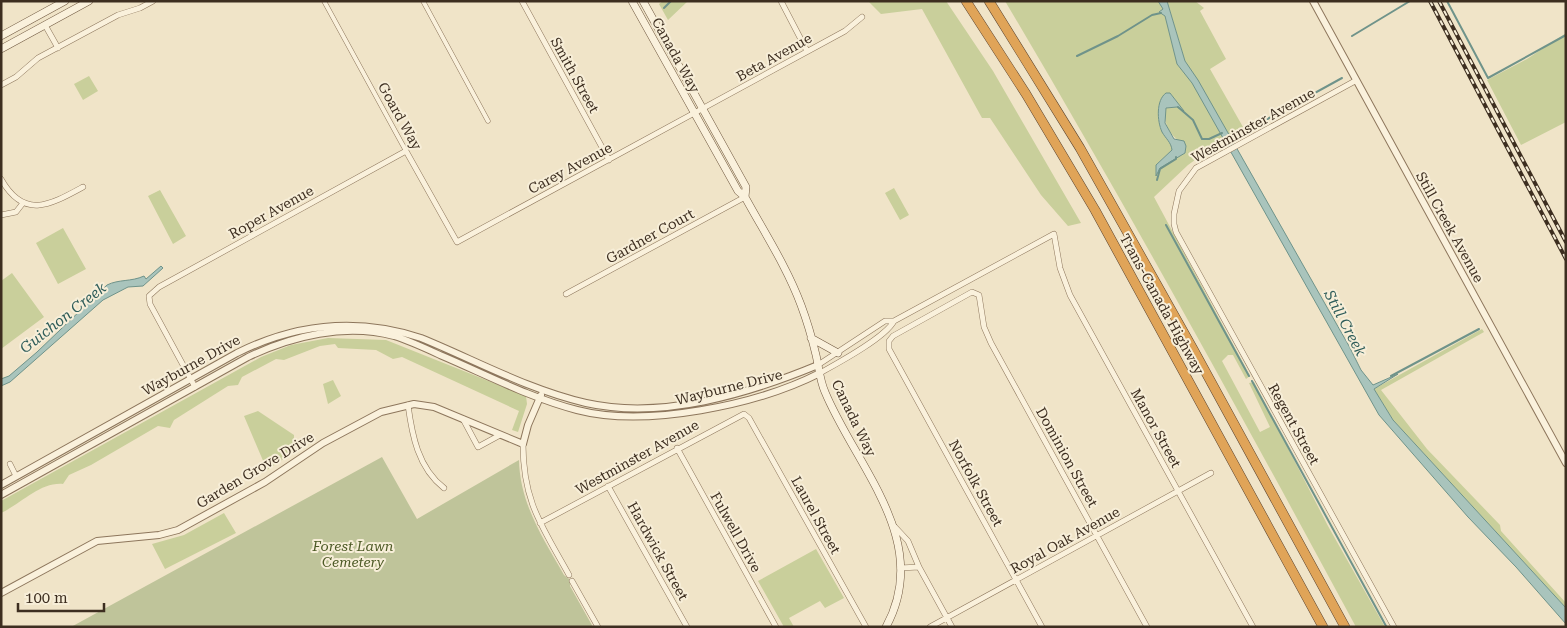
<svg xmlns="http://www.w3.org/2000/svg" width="1567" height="628" viewBox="0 0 1567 628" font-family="'Roboto Serif',serif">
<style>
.green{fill:#c9cf9b;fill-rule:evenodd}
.cemetery{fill:#bfc49a}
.water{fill:#a9c4bc;stroke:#6f938a}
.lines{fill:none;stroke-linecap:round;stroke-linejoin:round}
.stream{stroke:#6f938a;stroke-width:2}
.pedestrian-casing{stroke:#8d765c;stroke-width:5}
.minor-casing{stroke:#8d765c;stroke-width:6}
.tertiary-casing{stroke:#8d765c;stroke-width:8}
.secondary-casing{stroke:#6f573f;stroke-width:8}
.motorway-casing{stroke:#5b4430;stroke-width:10}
.pedestrian{stroke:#faf1dc;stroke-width:4}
.minor{stroke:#faf1dc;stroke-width:5}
.tertiary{stroke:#faf1dc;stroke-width:6}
.secondary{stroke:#faf1dc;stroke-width:7}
.motorway{stroke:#e0a458;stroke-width:9}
.rail-casing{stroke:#3d2e20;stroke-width:4}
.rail{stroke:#f7eed8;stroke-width:2;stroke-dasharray:5.5;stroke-linecap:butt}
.labels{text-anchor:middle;stroke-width:4;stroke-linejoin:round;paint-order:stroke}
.street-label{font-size:14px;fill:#3d2e20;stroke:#f7eed8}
.park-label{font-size:14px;font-style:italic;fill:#4d5a26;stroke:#f7eed8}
.water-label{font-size:15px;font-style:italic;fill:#2f5d5a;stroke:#f7eed8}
</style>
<rect width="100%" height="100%" fill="#f0e4c8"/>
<path class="green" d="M663 1H688L668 20 659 4Z
M946 1 993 71 1081 223 1068 226 1041 195 990 118H982L922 9 881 14 869 2Z
M1005 1H1158L1164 9 1159 12 1165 16 1177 64 1192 82 1224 139 1188 165 1154 197 1250 376 1246 379 1233 355H1228L1222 361 1260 432 1270 427 1249 383 1254 382 1328 526 1385 627H1356C1242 416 1127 207 1005 1ZM1170 93 1183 110 1177 107 1166 108C1162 126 1172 137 1186 146L1185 153 1159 168 1156 175V165L1172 150 1171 144 1160 128 1158 108Z
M1167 1H1195L1204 8 1200 11 1226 59 1210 69 1243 127 1229 135 1185 61Z
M1566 33V122L1521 145 1487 80 1527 59Z
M89 76 98 91 83 100 74 84Z
M894 188 909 215 900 220 885 193Z
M160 190 186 236 173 244 148 196Z
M63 228 86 269 58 284 36 243Z
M12 273 44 317 1 349V281Z
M1482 329 1484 332 1381 390 1427 449 1500 525 1501 531 1566 603V608L1393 420 1374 389Z
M328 338 386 340 526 396 527 404 518 432 512 430 519 411 402 357 393 359 376 350 338 348 335 344 320 346 284 360 276 359 242 377 238 385 228 386 174 420 170 428 158 426 91 465 69 475 63 484C40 482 21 504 1 513V501L261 357 291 345Z
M333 380 341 396 328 404 323 384Z
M258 411 294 435V452L267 470 244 416Z
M224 513 236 533 165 569 152 544 184 535Z
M816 549 844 598 825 608 820 601 789 618 794 627H784L758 581Z"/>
<path class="cemetery" d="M382 457 417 519 519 460C520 504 543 538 564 575L570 580V586L593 627H71Z"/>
<path class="water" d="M1158 1H1167L1185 61 1198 80 1349 346 1361 370 1373 385 1398 374 1374 389 1393 420 1566 608V624L1516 567 1468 517 1379 415 1192 83 1177 64 1165 16 1159 12 1163 9Z
M1166 93H1170L1184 111 1177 107 1166 108 1165 123 1174 139 1184 141 1186 146 1185 153 1160 168 1156 176V165L1172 150C1171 142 1166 139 1162 132 1157 121 1156 100 1166 93Z
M161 266 163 268 143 286 128 287 103 300 10 382 1 386V379L9 376 37 352 107 285C119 279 131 282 144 276L146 279Z"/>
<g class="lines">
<path class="stream" d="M1447 1 1488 78 1566 35
M664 8 671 1
M1352 36 1410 1
M1077 56 1118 36 1152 15 1161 13
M1178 107 1193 120 1202 139H1209L1222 133
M1229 137 1262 122 1342 78
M1157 180 1160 169 1176 159V157
M1166 225 1249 376
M1391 376 1479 329
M1252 381 1386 626"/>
<defs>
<path id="pedestrian" d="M324 1 406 151
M423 1 488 121"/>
<path id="minor" d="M522 1 609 160
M781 1 807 51
M45 25 58 48
M1355 81 1196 168 1179 191 1174 214V224L1176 232 1394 627
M1 85 16 77 38 58 118 15 140 8 153 1
M1 179C24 220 50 205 83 187
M1 215 16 212 23 203
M566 294 745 197
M818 365 885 321H894L1054 234 1060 268 1070 295 1253 627
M820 373C838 363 885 338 894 321
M195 387 150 304 149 296 159 287 406 151 457 242 845 31 862 17
M408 405C412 435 418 468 444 488
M463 419 478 447 500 435
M523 444C523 502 542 526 569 575
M677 448 776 627
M10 464 16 476
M608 486 687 627
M540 523 744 414 749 418 866 627
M895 527 908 541 919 567 952 627
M900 568 919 567
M572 581 598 627
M930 627 1211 473
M1042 627 889 349V341L893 336 972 292 979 295 984 327 991 343 1147 627"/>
<path id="tertiary" d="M1313 1 1566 463
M1 485 237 353C297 323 357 317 421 338 475 360 529 390 586 403 662 420 748 394 818 365
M1 495 248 357C292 336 345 323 394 336 410 341 425 348 440 355 485 374 530 398 577 410 646 428 757 405 820 373
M1 593 97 541 159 535 178 530 265 482 323 443 381 412 414 404 434 407 523 444 528 425 541 395"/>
<path id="secondary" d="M632 1 738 191 745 197C764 232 787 267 801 305 807 321 812 338 816 355 819 368 820 381 825 392 856 467 933 541 886 627
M643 1 746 187 745 197
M1 36 65 1
M1 49 89 1
M811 338 838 353"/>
<path id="motorway" d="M966 1 1026 94 1095 210 1323 627
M989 1 1080 148 1193 349 1345 627"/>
</defs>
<use href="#pedestrian" class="pedestrian-casing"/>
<use href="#minor" class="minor-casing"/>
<use href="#tertiary" class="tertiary-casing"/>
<use href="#secondary" class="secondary-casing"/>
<use href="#motorway" class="motorway-casing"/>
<use href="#pedestrian" class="pedestrian"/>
<use href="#minor" class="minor"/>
<use href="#tertiary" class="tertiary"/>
<use href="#secondary" class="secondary"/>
<use href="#motorway" class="motorway"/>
<defs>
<path id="rail" d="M1430 1 1566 259
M1439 1 1566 242"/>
</defs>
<use href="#rail" class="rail-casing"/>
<use href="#rail" class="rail"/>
</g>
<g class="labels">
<g class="street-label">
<text transform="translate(676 55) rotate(61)" y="5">Canada Way</text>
<text transform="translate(774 57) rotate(-29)" y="5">Beta Avenue</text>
<text transform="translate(575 75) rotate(61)" y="5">Smith Street</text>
<text transform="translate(400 116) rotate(61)" y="5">Goard Way</text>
<text transform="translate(1253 125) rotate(-29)" y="5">Westminster Avenue</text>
<text transform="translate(570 168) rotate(-28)" y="5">Carey Avenue</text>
<text transform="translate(271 212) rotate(-29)" y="5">Roper Avenue</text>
<text transform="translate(1450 227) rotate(61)" y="5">Still Creek Avenue</text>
<text transform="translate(650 236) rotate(-29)" y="5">Gardner Court</text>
<text transform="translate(1162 304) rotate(61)" y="5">Trans-Canada Highway</text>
<text transform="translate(191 365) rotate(-29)" y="5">Wayburne Drive</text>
<text transform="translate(729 387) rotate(-14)" y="5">Wayburne Drive</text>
<text transform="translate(854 418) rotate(64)" y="5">Canada Way</text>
<text transform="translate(1294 424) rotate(61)" y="5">Regent Street</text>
<text transform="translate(1156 428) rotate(61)" y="5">Manor Street</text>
<text transform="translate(637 457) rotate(-29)" y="5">Westminster Avenue</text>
<text transform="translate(1067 457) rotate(61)" y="5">Dominion Street</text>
<text transform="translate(255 470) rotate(-31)" y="5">Garden Grove Drive</text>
<text transform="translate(976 483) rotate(61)" y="5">Norfolk Street</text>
<text transform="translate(816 515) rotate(61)" y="5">Laurel Street</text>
<text transform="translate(736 532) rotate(61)" y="5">Fulwell Drive</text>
<text transform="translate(1065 540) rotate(-29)" y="5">Royal Oak Avenue</text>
<text transform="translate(658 551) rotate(61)" y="5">Hardwick Street</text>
</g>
<g class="park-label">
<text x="353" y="551">Forest Lawn<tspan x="353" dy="16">Cemetery</tspan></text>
</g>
<g class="water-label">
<text transform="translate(63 318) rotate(-38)" y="5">Guichon Creek</text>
<text transform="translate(1345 323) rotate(62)" y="5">Still Creek</text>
</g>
</g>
<rect width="1567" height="628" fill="none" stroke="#3d2e20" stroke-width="5"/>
<path d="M18 603v8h86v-8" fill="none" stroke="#3d2e20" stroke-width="2.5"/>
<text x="25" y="603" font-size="15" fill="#3d2e20" stroke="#f7eed8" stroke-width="4" paint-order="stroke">100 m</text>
</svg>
